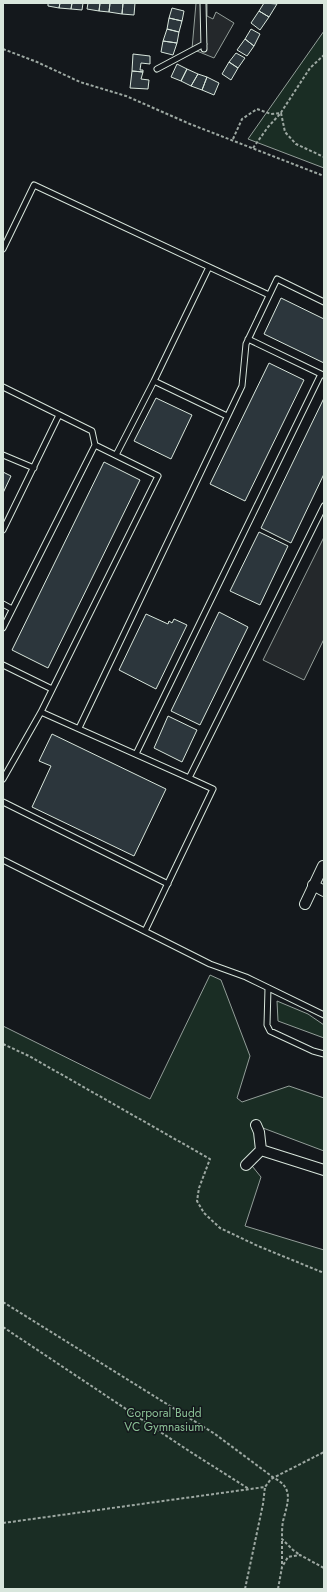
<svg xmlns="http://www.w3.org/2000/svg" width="327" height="1592" viewBox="0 0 327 1592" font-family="Jost,sans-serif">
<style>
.green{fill:#1a2d24;stroke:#939e99}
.parking{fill:#24282b;stroke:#939e99}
.building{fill:#2c363c;stroke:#d8e6dc}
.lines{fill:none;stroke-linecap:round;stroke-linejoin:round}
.lane-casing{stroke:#d8e6dc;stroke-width:7}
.street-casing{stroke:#d8e6dc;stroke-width:12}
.path{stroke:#9da8a2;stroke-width:2;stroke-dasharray:3 2;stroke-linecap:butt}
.lane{stroke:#14181c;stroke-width:5}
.street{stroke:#14181c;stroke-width:10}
.labels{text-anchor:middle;stroke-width:3;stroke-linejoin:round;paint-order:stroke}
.park-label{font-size:12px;fill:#8ac095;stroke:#14181c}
</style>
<rect width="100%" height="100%" fill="#14181c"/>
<path class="green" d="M324 31V168L248 139Z
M210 975 221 980 250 1056 237 1098 242 1102 289 1086 324 1098V1151L255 1125 260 1140 248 1161 261 1177 245 1226 324 1250V1589H3V1026L150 1099Z
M277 1001 308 1014 324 1025V1038L278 1021Z"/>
<path class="parking" d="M196 3 207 4V16L213 19 216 12 234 23 214 58 192 49Z
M324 537V639L304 680 263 660Z"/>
<path class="building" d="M48 3H60L59 8 48 6Z
M60 3H72L71 9 59 8Z
M72 3H83L82 10 71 9Z
M88 3H100L99 11 87 9Z
M100 3H110L109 12 99 11Z
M110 3H123L122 14 109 12Z
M123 3H135L134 15 122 14Z
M264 3 277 4 269 17 259 11Z
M172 8 184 11 182 21 169 18Z
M259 11 269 17 260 30 251 23Z
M169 18 182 21 179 32 167 29Z
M167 29 179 32 177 43 163 41Z
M251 29 260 34 254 46 245 39Z
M245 39 254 46 247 56 237 50Z
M163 41 177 43 173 55 161 52Z
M236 53 245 58 238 68 229 62Z
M133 54 150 56V64L141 63 140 70H143V72L132 71Z
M229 62 238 68 231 80 222 74Z
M177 64 187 69 181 81 171 77Z
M187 69 198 74 191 86 181 81Z
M132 71 143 72 141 79 149 80 148 89 130 88Z
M198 74 207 77 202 90 191 86Z
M207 77 219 83 214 95 202 90Z
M281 298 324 319V363L264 334Z
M269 363 304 380 245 501 210 484Z
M156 398 192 415 171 459 134 441Z
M324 398V474L291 543 261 528Z
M104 462 140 480 48 668 12 650Z
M3 472 11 476 3 493Z
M259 532 288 546 260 605 230 591Z
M219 612 248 627 200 725 171 711Z
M146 614 168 624 169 621 172 623 174 619 187 625 156 689 119 670Z
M168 716 197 730 182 762 154 748Z
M52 734 166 789 134 856 32 807 51 766 39 761Z"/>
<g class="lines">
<defs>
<path id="lane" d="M203 3 204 49
M157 69 204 44
M3 249 34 185 269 295
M248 339 323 375
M154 381 227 416
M3 387 92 431 95 445
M3 455 34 468
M116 455 154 381 209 267
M3 530 59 415
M3 604 12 609
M3 628 95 445 158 476 41 712 3 779
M3 665 52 689
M41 712 189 778
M79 728 242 386 246 344 277 279 324 302
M136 754 321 374
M3 802 168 884
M3 860 210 964 246 977 324 1015
M145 931 213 789 189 778 324 506
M268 988 267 1025 270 1031 313 1051 324 1054"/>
<path id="street" d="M313 885 324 891
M305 904 323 866
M256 1125 259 1132 261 1150 324 1170
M246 1165 261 1150"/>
</defs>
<use href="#lane" class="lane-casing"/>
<use href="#street" class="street-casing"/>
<path class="path" d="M3 49 37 62 80 82 126 96 190 124 324 176
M233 139 242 119 257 109 271 114 281 113 285 132 296 144 324 157
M253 148 268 127 280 114 310 68 324 55
M3 1044 29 1056 210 1159 199 1188 197 1201 204 1213 220 1228 258 1246 324 1273
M3 1302 215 1434 274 1478C294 1488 288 1502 283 1521 282 1527 282 1533 282 1539L293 1550 300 1555
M3 1327 189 1451 249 1489
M3 1523 265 1487 271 1479 324 1452
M282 1541V1566
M245 1589 263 1504 265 1487
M278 1589 282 1567 288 1557 300 1555 324 1568"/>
<use href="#lane" class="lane"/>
<use href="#street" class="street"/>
</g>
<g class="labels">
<g class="park-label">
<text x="164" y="1417">Corporal Budd<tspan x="164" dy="14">VC Gymnasium</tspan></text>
</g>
</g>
<rect width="327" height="1592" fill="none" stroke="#d8e6dc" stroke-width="8"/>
</svg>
